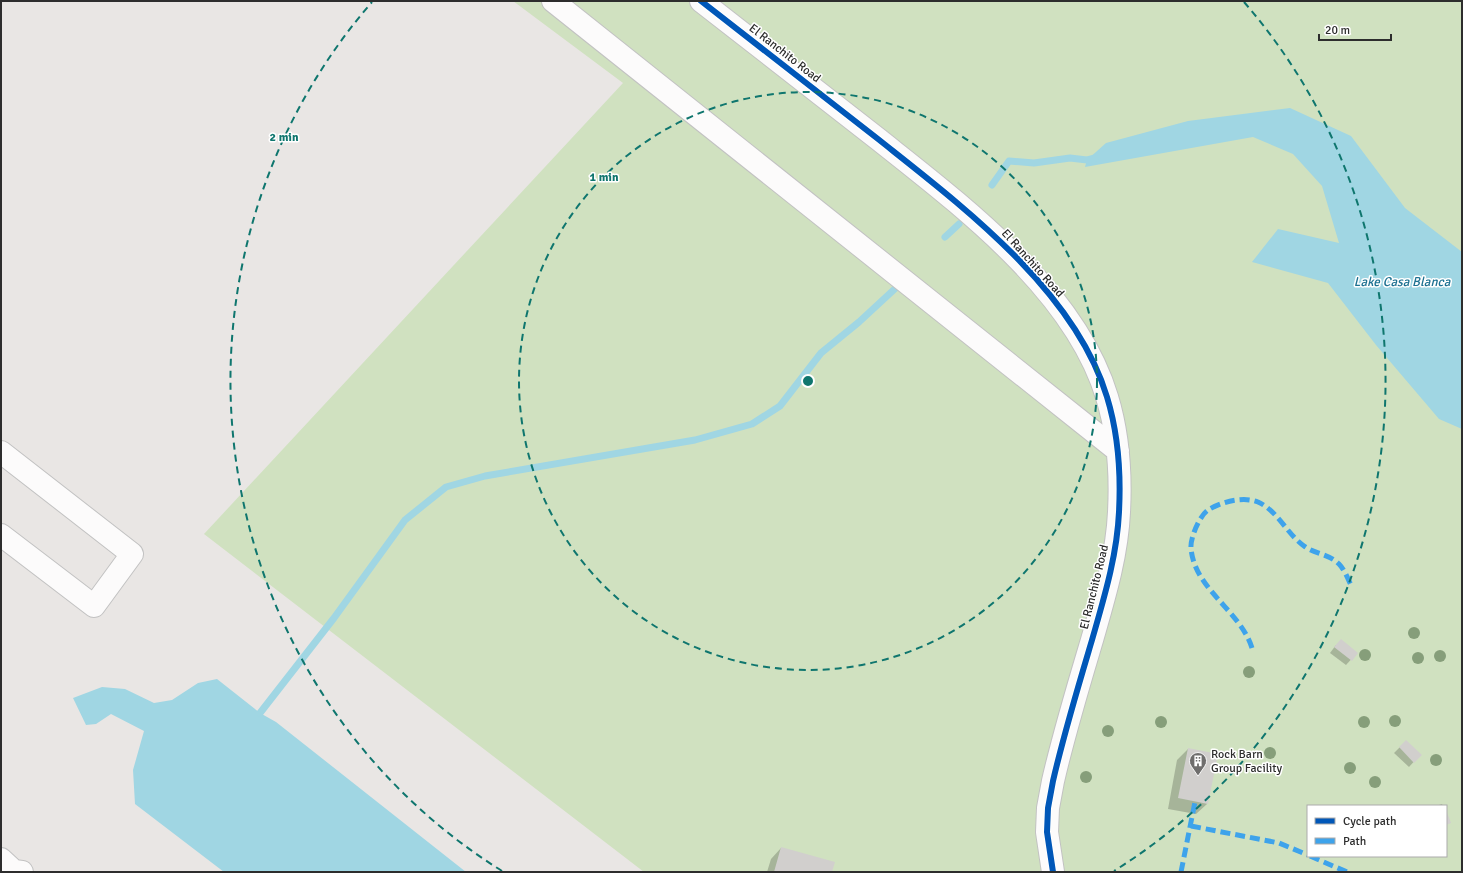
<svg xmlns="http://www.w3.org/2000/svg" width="1463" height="873" viewBox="0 0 1463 873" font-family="Signika,sans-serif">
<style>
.green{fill:#d0e1c0;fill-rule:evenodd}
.water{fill:#a0d6e3}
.shadow{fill:#0003}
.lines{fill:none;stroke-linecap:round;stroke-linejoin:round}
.stream{stroke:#a0d6e3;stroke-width:7}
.building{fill:#d1cfcd}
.minor-casing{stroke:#c2c2c2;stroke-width:24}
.minor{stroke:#fcfbfb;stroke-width:22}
.quiet{stroke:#3ea3eb;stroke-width:5;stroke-dasharray:10 5;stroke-linecap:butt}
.cycleway-casing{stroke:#fff;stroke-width:8}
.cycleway{stroke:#0057b8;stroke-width:6}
.tree{fill:#869e7a}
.ring{fill:none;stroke:#0f766e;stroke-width:2;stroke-dasharray:7 5}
.labels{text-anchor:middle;stroke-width:3;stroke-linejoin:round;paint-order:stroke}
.street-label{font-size:12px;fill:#2d2d2d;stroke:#fff}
.poi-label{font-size:12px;fill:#2d2d2d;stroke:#fff;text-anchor:start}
.water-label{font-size:13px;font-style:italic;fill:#1d7191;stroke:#fff}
.centre{fill:#0f766e;stroke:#fff;stroke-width:2}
.ring-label{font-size:12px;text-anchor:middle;font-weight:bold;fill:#0f766e;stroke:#fff;stroke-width:3;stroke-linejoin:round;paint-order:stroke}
</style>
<rect width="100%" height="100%" fill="#e9e6e4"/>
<path class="green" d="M513 1H1462V872H644L204 534 623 83ZM1308 806H1446V856H1308Z"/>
<path class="water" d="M1290 108 1351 136 1405 208 1462 252V429L1439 419 1376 345 1328 283 1252 262 1278 229 1339 243 1322 186 1293 154 1253 137 1085 167 1087 160 1106 143 1188 121Z
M217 679 260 713 276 722 466 872H224L135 804 133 770 144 731 111 714 96 724 86 725 73 698 102 687 125 689 154 703 172 700 198 683Z"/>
<path class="shadow" d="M1336 645 1357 653 1346 665 1330 653Z
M1406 741 1420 755 1409 767 1394 753Z
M1188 749 1207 804 1196 814 1168 809 1177 760Z
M1442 804 1443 806H1436Z
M781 848 831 872H767L771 859Z"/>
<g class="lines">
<path class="stream" d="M992 185 1009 161 1034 163 1070 158 1087 160 1095 158
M945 237 959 224
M260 713 334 618 405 520 446 487 485 476 695 440 752 424 780 406 821 353 859 322 899 285"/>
</g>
<path class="building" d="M1341 639 1358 653 1352 661 1334 647Z
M1406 740 1422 755 1414 763 1399 747Z
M1188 748 1218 754 1208 804 1178 798Z
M1446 810 1451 823 1446 825Z
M781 847 835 862 832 872H774Z"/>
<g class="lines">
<defs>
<path id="minor" d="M553 1 1118 451
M701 1C760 47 819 93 878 139 961 205 1075 290 1107 397 1118 433 1121 474 1119 512 1117 556 1104 598 1092 640 1078 687 1064 733 1053 781L1048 808 1047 832 1053 872
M1 452 132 554 94 606 1 535
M1 859 14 871 22 872"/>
</defs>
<use href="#minor" class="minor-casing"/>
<use href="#minor" class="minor"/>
<path class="quiet" d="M1252 648C1240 610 1194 589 1191 548 1190 538 1200 515 1208 510 1221 502 1243 496 1258 502 1278 511 1287 534 1304 546 1315 554 1329 554 1339 564 1344 569 1348 579 1351 585
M1191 826 1279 843 1308 855
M1310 856 1347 872
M1181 872 1195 802"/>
<defs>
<path id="cycleway" d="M701 1C760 47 819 93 878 139 961 205 1075 290 1107 397 1118 433 1121 474 1119 512 1117 556 1104 598 1092 640 1078 687 1064 733 1053 781L1048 808 1047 832 1053 872"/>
</defs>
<use href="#cycleway" class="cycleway-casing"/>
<use href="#cycleway" class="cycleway"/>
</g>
<g class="tree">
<circle cx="1414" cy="633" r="6"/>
<circle cx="1365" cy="655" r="6"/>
<circle cx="1440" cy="656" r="6"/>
<circle cx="1418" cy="658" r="6"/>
<circle cx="1249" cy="672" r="6"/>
<circle cx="1395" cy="721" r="6"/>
<circle cx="1161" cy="722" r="6"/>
<circle cx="1364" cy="722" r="6"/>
<circle cx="1108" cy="731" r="6"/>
<circle cx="1270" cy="753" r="6"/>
<circle cx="1436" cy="760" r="6"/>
<circle cx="1350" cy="768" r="6"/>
<circle cx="1086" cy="777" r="6"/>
<circle cx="1375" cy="782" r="6"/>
</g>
<g class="ring">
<circle cx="808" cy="381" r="289"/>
<path d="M502 871A578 578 0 0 1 372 2M1244 2A578 578 0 0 1 1114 871"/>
</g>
<defs>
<symbol id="building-pin" viewBox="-11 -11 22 30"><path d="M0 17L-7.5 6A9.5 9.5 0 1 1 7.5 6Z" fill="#6f6e6d" stroke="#fff"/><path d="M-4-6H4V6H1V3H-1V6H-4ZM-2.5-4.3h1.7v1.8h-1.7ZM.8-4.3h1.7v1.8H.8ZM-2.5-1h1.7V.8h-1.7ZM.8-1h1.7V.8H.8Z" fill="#fff"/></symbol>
</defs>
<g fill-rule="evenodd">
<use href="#building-pin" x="1188" y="751" width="20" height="27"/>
</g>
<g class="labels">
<g class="street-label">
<text transform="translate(785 53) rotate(38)" y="4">El Ranchito Road</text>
<text transform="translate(1033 263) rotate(48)" y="4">El Ranchito Road</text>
<text transform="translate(1094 587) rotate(-76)" y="4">El Ranchito Road</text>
</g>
<g class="poi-label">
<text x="1211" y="758">Rock Barn<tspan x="1211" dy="14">Group Facility</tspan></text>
</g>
<g class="water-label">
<text x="1402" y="286">Lake Casa Blanca</text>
</g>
</g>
<circle cx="808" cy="381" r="6" class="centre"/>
<g class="ring-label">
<text x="284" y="141">2 min</text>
<text x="604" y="181">1 min</text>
</g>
<rect width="1463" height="873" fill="none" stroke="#2d2d2d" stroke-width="4"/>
<rect x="1307" y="805" width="140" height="52" fill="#ffffff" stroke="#ababab"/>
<rect x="1315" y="818" width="20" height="6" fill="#0057b8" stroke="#ababab"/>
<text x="1343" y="825" font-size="12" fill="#2d2d2d">Cycle path</text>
<rect x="1315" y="838" width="20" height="6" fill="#3ea3eb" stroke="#ababab"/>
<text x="1343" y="845" font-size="12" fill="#2d2d2d">Path</text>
<path d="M1319 34v6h72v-6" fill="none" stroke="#2d2d2d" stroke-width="2"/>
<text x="1325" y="34" font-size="12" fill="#2d2d2d" stroke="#ffffff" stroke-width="3" paint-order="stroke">20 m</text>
</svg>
